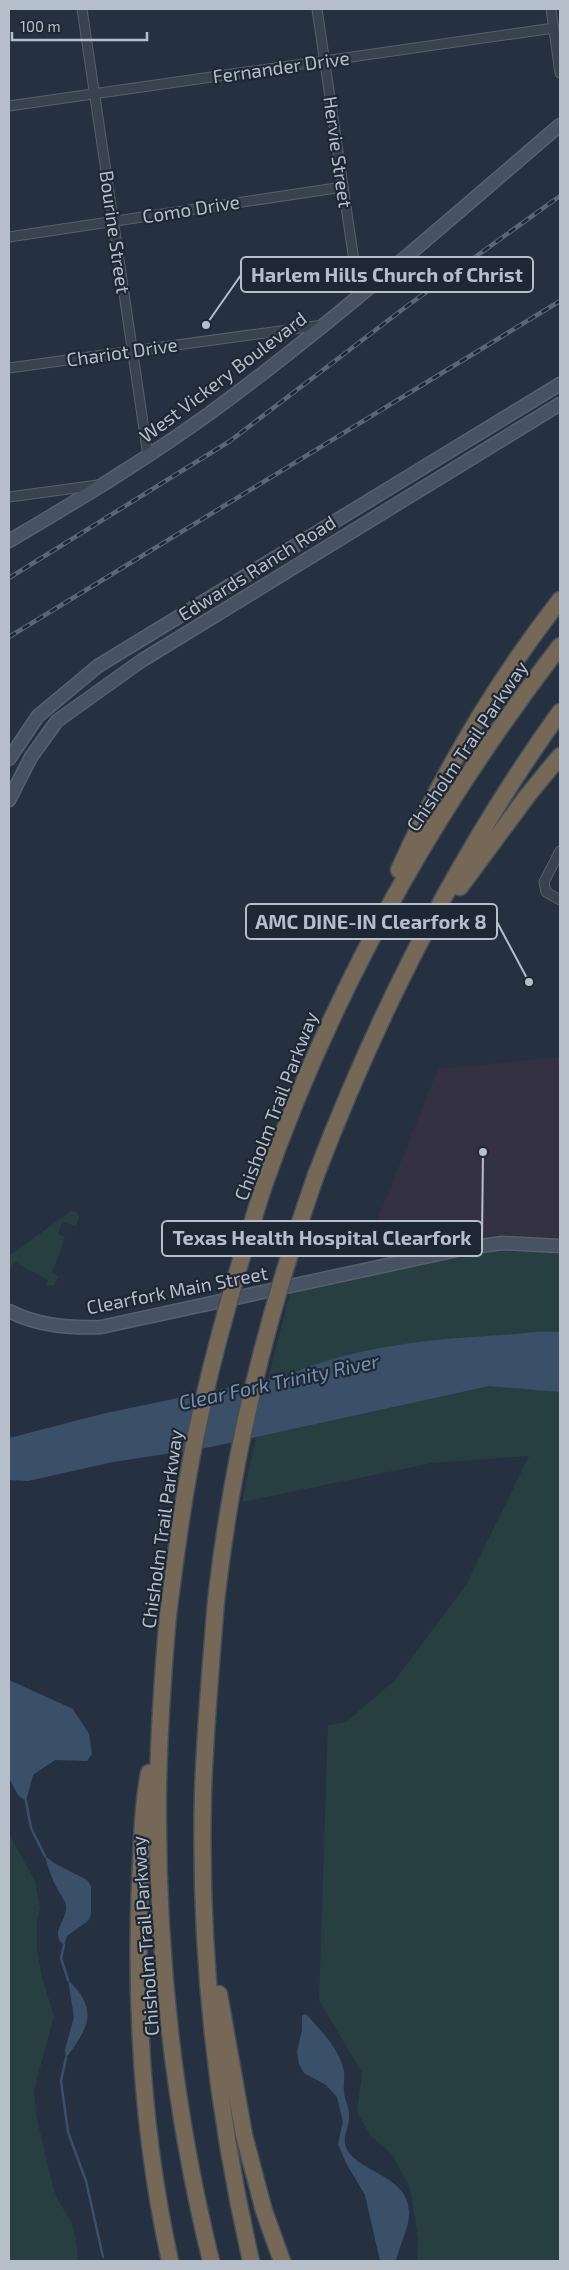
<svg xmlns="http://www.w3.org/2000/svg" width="569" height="2270" viewBox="0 0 569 2270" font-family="'Exo 2',sans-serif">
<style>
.medical{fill:#333141}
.green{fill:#273f41}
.water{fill:#3a5069}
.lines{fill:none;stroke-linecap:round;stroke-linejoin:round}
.stream{stroke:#3a5069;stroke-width:2.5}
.street-casing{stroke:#57616d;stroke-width:11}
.secondary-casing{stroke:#57616d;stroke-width:15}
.highway-casing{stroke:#444e5a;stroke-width:19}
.street{stroke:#394350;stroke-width:9}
.secondary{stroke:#475263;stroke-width:12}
.highway{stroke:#766856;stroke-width:16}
.rail-casing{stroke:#5b6777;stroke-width:4.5}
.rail{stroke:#1e2835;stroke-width:2.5;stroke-dasharray:8;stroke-linecap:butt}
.highway-bridge-casing{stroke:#444e5a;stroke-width:19;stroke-linecap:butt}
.highway-bridge{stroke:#766856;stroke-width:16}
.labels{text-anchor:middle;stroke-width:4.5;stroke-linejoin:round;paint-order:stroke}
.street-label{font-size:19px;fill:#b6beca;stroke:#1e2835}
.water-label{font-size:20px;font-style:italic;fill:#7590ae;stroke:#1e2835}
.leader{fill:none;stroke:#b6beca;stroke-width:2}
.callout-dot{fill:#b6beca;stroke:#1e2835;stroke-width:2}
.callout{fill:#1e2835;stroke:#b6beca;stroke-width:2}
.callout-label{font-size:20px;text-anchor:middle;font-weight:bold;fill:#b6beca}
</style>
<rect width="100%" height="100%" fill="#253140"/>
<path class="medical" d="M560 1057V1238L500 1235 478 1237 372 1259 369 1241 438 1069Z"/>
<path class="green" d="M71 1211 77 1212 79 1217 76 1226 62 1222 58 1234 65 1237 52 1273 59 1276 54 1285 46 1286 48 1280 15 1262 11 1269 9 1267V1256Z
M486 1251H530L560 1254V2261H417L418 2239 410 2188 392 2154 371 2136 357 2112 362 2073 319 2000 328 1725 346 1722 395 1680 466 1585 529 1456 432 1463 242 1502 272 1363 290 1293Z
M9 1834 35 1881 40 1908 37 1921V1949L42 1977 54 2016 34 2090 37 2119 53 2187C57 2201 65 2210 71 2222 76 2234 77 2248 78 2261H9Z"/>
<path class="water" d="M560 1332V1392L489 1386 211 1447 113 1462 28 1481 9 1480V1438L106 1413 289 1375C354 1346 432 1339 503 1335 522 1334 542 1330 560 1332Z
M9 1680 73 1709 89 1734 92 1754 87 1761 55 1760 33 1775 26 1801 18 1795 9 1778Z
M45 1856 54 1863 87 1880 91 1886V1915L88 1921 67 1936 64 1945C50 1933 64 1924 66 1910 67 1905 64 1900 61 1895 53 1882 49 1871 45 1856Z
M68 1980C99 2010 89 2027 66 2058L65 2050 74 2017Z
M305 2014 307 2015C322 2032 340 2049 344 2072 345 2079 343 2085 344 2091 344 2100 350 2108 349 2117 349 2128 342 2137 346 2147 355 2172 410 2175 409 2213 409 2229 399 2246 396 2261H380L365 2195 346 2163 338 2144 343 2122 337 2097 326 2085 304 2073 299 2064 297 2052 302 2030V2016Z"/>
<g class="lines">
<path class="stream" d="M26 1801 31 1828 45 1856
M64 1945 61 1958 68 1980
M66 2058 61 2081 68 2132 86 2181 103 2257"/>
<defs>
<path id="street" d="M82 9 148 456
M317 9 359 295
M551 9 560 73
M9 106 554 28
M9 237 343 187
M9 368 323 325
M9 497 98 485
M560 851 544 882 546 892 560 900"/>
<path id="secondary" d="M9 541C77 501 145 460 210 413 332 324 445 223 560 125
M9 759 38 716 98 666 560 384
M9 800 31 757 57 721 141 661 560 404
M9 1311C38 1326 69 1328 101 1327L466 1248 502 1243 560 1246"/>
<path id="highway" d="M399 870C441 776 497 681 560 600
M460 887 528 795 560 756
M316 1175C379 1010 457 856 560 712
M263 1188C331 993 434 810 560 646
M216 1601C211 1665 205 1729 203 1793 199 1950 216 2108 251 2261
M168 1615C163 1672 159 1730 158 1788 156 1947 173 2107 211 2261
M149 1773C142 1809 142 1847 140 1883 135 2009 143 2138 170 2261
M219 1994 244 2135 264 2211 282 2261"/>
</defs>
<use href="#street" class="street-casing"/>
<use href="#secondary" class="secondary-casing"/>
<use href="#highway" class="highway-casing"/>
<use href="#street" class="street"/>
<use href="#secondary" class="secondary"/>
<use href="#highway" class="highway"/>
<defs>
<path id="rail" d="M9 578 230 441 407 306 560 196
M9 637 560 301"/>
</defs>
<use href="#rail" class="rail-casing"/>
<use href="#rail" class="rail"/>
<defs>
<path id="highway-bridge" d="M216 1601C233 1451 266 1318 316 1175
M168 1615C176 1553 184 1491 197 1430 214 1348 238 1268 263 1188"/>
</defs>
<use href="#highway-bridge" class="highway-bridge-casing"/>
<use href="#highway-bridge" class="highway-bridge"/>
</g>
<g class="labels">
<g class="street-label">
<text transform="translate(281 67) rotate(-8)" y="7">Fernander Drive</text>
<text transform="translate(338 152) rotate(82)" y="7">Hervie Street</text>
<text transform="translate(191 209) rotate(-9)" y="7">Como Drive</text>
<text transform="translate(115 232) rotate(82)" y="7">Bourine Street</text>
<text transform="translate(122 352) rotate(-8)" y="7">Chariot Drive</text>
<text transform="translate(223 377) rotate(-37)" y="7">West Vickery Boulevard</text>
<text transform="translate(257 568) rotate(-32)" y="7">Edwards Ranch Road</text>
<text transform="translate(467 746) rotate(-56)" y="7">Chisholm Trail Parkway</text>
<text transform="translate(276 1106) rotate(-69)" y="7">Chisholm Trail Parkway</text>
<text transform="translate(177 1290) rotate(-11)" y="7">Clearfork Main Street</text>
<text transform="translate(162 1529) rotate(-82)" y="7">Chisholm Trail Parkway</text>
<text transform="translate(145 1936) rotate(-94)" y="7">Chisholm Trail Parkway</text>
</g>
<g class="water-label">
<text transform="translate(279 1382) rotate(-12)" y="7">Clear Fork Trinity River</text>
</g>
</g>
<path class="leader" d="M206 325L241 275M529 982L497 922M483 1152L482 1238"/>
<g class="callout-dot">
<circle cx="206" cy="325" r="5"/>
<circle cx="529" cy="982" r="5"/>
<circle cx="483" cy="1152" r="5"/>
</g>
<g class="callout">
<rect x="241" y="257" width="292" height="35" rx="5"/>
<rect x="246" y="904" width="251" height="35" rx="5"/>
<rect x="162" y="1221" width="320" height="35" rx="5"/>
</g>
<g class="callout-label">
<text x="387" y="282">Harlem Hills Church of Christ</text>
<text x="371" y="929">AMC DINE-IN Clearfork 8</text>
<text x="322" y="1245">Texas Health Hospital Clearfork</text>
</g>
<rect width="569" height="2270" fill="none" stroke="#b6beca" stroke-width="20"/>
<path d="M12 32v8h135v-8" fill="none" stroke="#b6beca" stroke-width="2.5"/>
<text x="20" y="32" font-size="15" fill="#b6beca" stroke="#1e2835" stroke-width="4" paint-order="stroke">100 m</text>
</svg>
